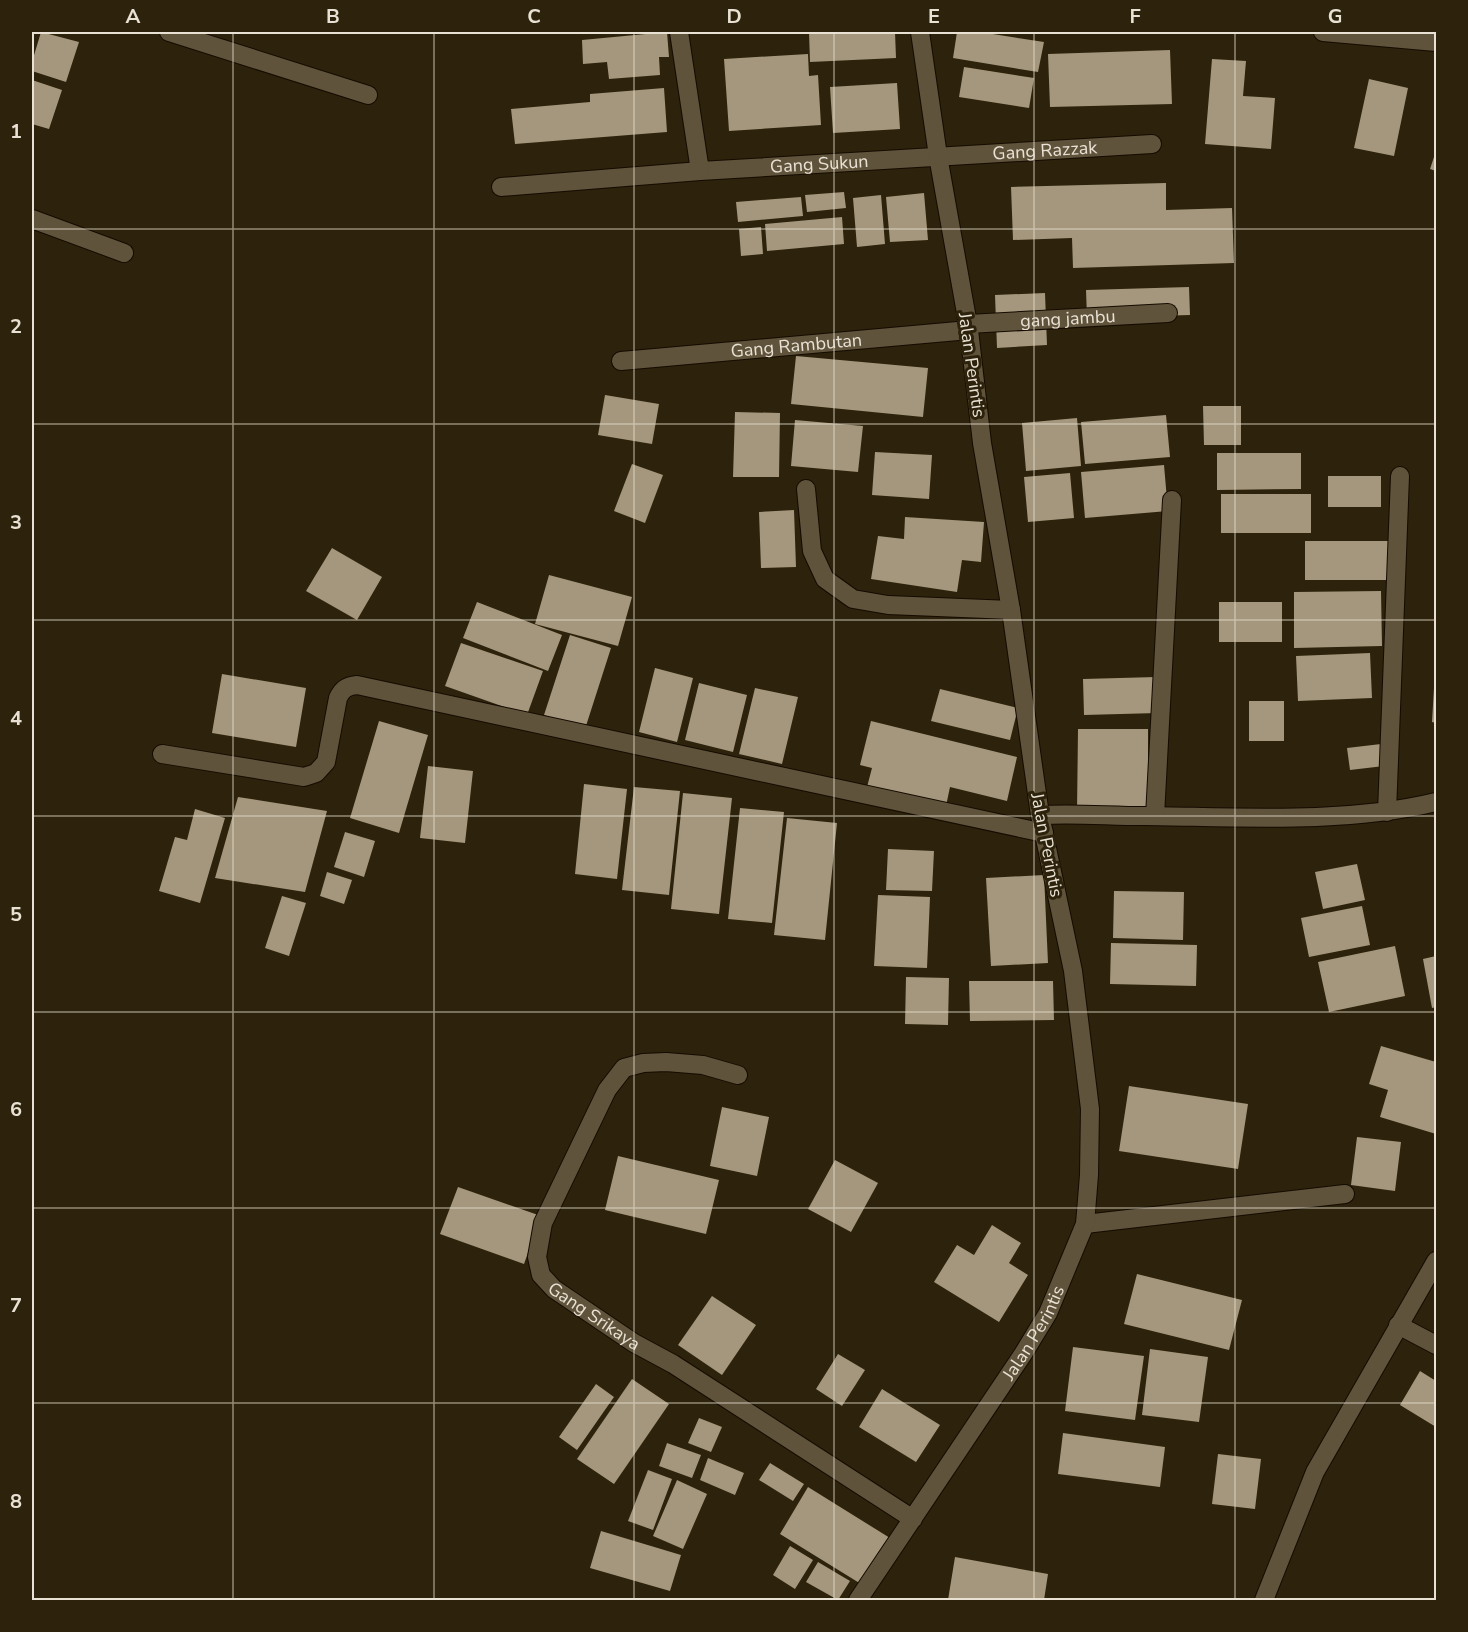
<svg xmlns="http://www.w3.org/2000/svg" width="1468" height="1632" viewBox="0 0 1468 1632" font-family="'Nunito Sans',sans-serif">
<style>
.building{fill:#a4977d}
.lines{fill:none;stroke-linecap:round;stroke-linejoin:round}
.lane-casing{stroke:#150b00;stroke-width:20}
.street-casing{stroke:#150b00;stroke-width:20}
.lane{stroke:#5f533b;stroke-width:18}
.street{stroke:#5f533b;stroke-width:18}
.grid{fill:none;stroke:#e9e1d4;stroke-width:1.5;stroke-opacity:0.55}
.labels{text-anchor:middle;stroke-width:6;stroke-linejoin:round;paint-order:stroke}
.street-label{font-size:18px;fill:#e9e1d4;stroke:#2d220b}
.neatline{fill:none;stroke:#e9e1d4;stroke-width:2}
.grid-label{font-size:20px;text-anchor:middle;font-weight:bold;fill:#e9e1d4}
</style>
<rect width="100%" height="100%" fill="#2d220b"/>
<path class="building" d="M41 32 79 42 66 82 32 71V62Z
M667 32 669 57H659L660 75 609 79 607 62 583 64 582 40Z
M809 32H895L896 58 810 62Z
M957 32H980L1044 42 1038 72 953 58Z
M1170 50 1172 104 1050 107 1048 54Z
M808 54 809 76 818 75 821 125 729 131 724 59Z
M1212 59 1246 61 1243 96 1275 98 1271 149 1205 144Z
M964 67 1034 78 1029 108 959 97Z
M1369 79 1408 88 1394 156 1354 148Z
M32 80 62 90 49 129 32 124Z
M897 83 900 129 833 133 830 87Z
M664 88 667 132 515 144 511 109 590 102V94Z
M1436 151V171L1430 169Z
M1166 183V210L1232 208 1234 263 1073 268 1072 238 1013 240 1011 187Z
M844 192 846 208 807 212 805 195Z
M924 193 928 240 890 242 886 197Z
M881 195 885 244 857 247 853 198Z
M801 197 803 216 738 222 736 202Z
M842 217 844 244 767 251 765 224Z
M761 227 763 254 741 256 739 229Z
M1189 287 1190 315 1087 318 1086 290Z
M1045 293 1047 345 997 348 995 295Z
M796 356 928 368 923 417 791 404Z
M605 395 659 404 652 444 598 435Z
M1203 406H1241V445H1204Z
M735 412 780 413 779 477H733Z
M1166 415 1170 457 1085 464 1081 422Z
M1077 418 1081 466 1026 471 1022 423Z
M795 420 863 426 858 472 791 466Z
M875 452 932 455 929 499 872 495Z
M1217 453H1301V489L1217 490Z
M632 464 663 475 645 523 614 511Z
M1164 465 1168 511 1085 518 1081 472Z
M1070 473 1074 518 1028 522 1024 477Z
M1328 476H1381V507H1328Z
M1221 494H1311V533H1221Z
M794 510 796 567 761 568 759 512Z
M905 517 984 522 981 562 962 560 957 592 871 579 878 536 904 539Z
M1305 541H1394V580H1305Z
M332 548 382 577 357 620 306 591Z
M549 575 632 597 618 646 535 624Z
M1381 591 1382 646 1294 648V592Z
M477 602 562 635 548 671 463 638Z
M1219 602H1282V642H1219Z
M570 635 611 648 585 729 544 715Z
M461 643 543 671 527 715 445 686Z
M1370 653 1372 698 1298 701 1296 656Z
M655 668 693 678 677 742 639 732Z
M222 674 306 688 296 747 212 733Z
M1156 677 1158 713 1084 715 1083 679Z
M699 683 747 695 733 752 685 740Z
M755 688 798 697 782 764 739 754Z
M1434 688H1436V723L1432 722Z
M940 689 1018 708 1010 740 931 721Z
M1249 701H1284V741H1249Z
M379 721 428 735 399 833 350 818Z
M871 721 1017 757 1007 801 950 787 946 806 867 787 872 768 860 765Z
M1078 729H1148V812H1077Z
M1381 744 1384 766 1350 770 1347 748Z
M428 766 473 771 465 843 420 838Z
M584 784 627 789 617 879 575 874Z
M634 787 680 791 669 895 622 890Z
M683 793 732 798 719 914 671 909Z
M238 797 327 811 305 892 215 878Z
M740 808 784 812 772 923 728 919Z
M195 809 225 818 200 903 159 891 175 837 187 840Z
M787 818 837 823 825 940 774 935Z
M345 832 375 841 364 877 334 867Z
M888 849 934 851 932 891 886 890Z
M1357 864 1365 900 1323 909 1315 872Z
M327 872 352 880 344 904 320 896Z
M1044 875 1048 963 991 966 986 878Z
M1114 891 1184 892 1183 940 1113 938Z
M878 895 930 897 927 968 874 966Z
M282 896 306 903 289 956 265 948Z
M1362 906 1370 945 1309 957 1301 918Z
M1111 943 1197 945 1196 986 1110 984Z
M1395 946 1405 996 1329 1012 1318 962Z
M1436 956V1007L1432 1008 1423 959Z
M906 977 949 978 948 1025 905 1024Z
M969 981H1053L1054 1020 970 1021Z
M1381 1046 1436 1062V1134L1380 1117 1388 1090 1369 1084Z
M1129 1086 1248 1104 1238 1169 1119 1151Z
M722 1107 769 1117 757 1176 710 1166Z
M1357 1137 1401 1142 1395 1191 1351 1185Z
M618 1156 719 1180 706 1234 605 1210Z
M835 1160 878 1183 851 1232 808 1209Z
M458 1187 541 1216 524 1264 440 1234Z
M992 1225 1021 1243 1009 1263 1028 1275 999 1322 934 1282 957 1245 974 1255Z
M1137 1274 1242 1300 1229 1350 1124 1324Z
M712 1296 756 1325 722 1375 678 1345Z
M1073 1347 1144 1356 1135 1420 1065 1411Z
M1150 1349 1208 1357 1199 1422 1142 1415Z
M838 1354 865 1370 842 1406 816 1389Z
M1420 1371 1436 1381V1427L1400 1405Z
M632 1379 669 1404 614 1484 577 1459Z
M596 1384 614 1397 577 1450 559 1437Z
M882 1389 940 1425 916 1462 859 1427Z
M699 1418 722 1427 711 1452 688 1443Z
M1063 1433 1165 1447 1160 1487 1058 1474Z
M667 1443 701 1455 692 1478 659 1466Z
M1218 1454 1261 1459 1255 1509 1212 1504Z
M708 1458 744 1473 735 1495 700 1480Z
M770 1463 804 1484 793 1501 759 1480Z
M648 1470 672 1479 653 1530 628 1521Z
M677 1480 707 1494 683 1549 653 1536Z
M808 1487 890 1538 861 1584 780 1534Z
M601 1531 681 1555 670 1591 590 1568Z
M790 1546 813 1560 795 1589 773 1575Z
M955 1557 1048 1574 1044 1600H948Z
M818 1562 850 1581 838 1600 806 1582Z"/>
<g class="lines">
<defs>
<path id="lane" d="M1085 1224 1345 1194"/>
<g id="street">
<path d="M169 32 368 95"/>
<path id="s1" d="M679 32 700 171 1152 144"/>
<path d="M1323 32 1436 42"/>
<path d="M501 187 700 171"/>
<path d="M32 219 124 253"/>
<path id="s2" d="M968 324 1168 313"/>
<path id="s3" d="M621 361 969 330"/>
<path d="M806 489 812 551 825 579 853 599 888 605 1011 610"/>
<path d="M162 754 304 777 316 773 326 762 338 698C342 689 347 686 357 685L1044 833"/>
<path d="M1387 812 1400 476"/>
<path d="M1040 815C1075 813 1109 816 1145 816 1239 817 1345 824 1436 802"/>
<path d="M1155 816 1172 500"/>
<path id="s4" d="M738 1075 703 1065 666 1062 643 1063 624 1068 607 1090 543 1223 537 1257 541 1275 554 1289 634 1343 673 1364 913 1519"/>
<path d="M1398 1325 1436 1345"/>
<path id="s5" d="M858 1600 1023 1354 1048 1313 1085 1224 1089 1175 1090 1109 1073 971 1040 815 1011 610 982 443 969 330 938 156 920 32"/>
<path d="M1264 1600 1315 1472 1436 1261"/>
</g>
</defs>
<use href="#lane" class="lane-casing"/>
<use href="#street" class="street-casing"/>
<use href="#lane" class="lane"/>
<use href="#street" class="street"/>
</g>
<path class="grid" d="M233 32V1600M434 32V1600M634 32V1600M834 32V1600M1034 32V1600M1235 32V1600M32 229H1436M32 424H1436M32 620H1436M32 816H1436M32 1012H1436M32 1208H1436M32 1403H1436"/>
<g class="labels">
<g class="street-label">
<text dy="6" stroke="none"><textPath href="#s1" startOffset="486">Gang Razzak</textPath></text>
<text dy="6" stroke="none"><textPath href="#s1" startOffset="260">Gang Sukun</textPath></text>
<text dy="6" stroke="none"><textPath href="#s2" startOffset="100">gang jambu</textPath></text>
<text dy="6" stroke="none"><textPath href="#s3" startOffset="176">Gang Rambutan</textPath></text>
<text transform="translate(972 365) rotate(82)" y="6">Jalan Perintis</text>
<text transform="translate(1047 845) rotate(79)" y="6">Jalan Perintis</text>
<text dy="6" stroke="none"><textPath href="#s4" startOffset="412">Gang Srikaya</textPath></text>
<text dy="6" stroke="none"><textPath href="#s5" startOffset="320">Jalan Perintis</textPath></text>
</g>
</g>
<rect width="1468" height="1632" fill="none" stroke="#2d220b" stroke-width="66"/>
<rect x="33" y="33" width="1402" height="1566" class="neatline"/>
<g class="grid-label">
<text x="133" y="23">A</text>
<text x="333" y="23">B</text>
<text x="534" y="23">C</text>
<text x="734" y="23">D</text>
<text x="934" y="23">E</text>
<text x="1135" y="23">F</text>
<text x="1335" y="23">G</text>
<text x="16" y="138">1</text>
<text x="16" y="333">2</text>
<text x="16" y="529">3</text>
<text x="16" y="725">4</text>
<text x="16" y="921">5</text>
<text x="16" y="1116">6</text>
<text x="16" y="1312">7</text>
<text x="16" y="1508">8</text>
</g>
</svg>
